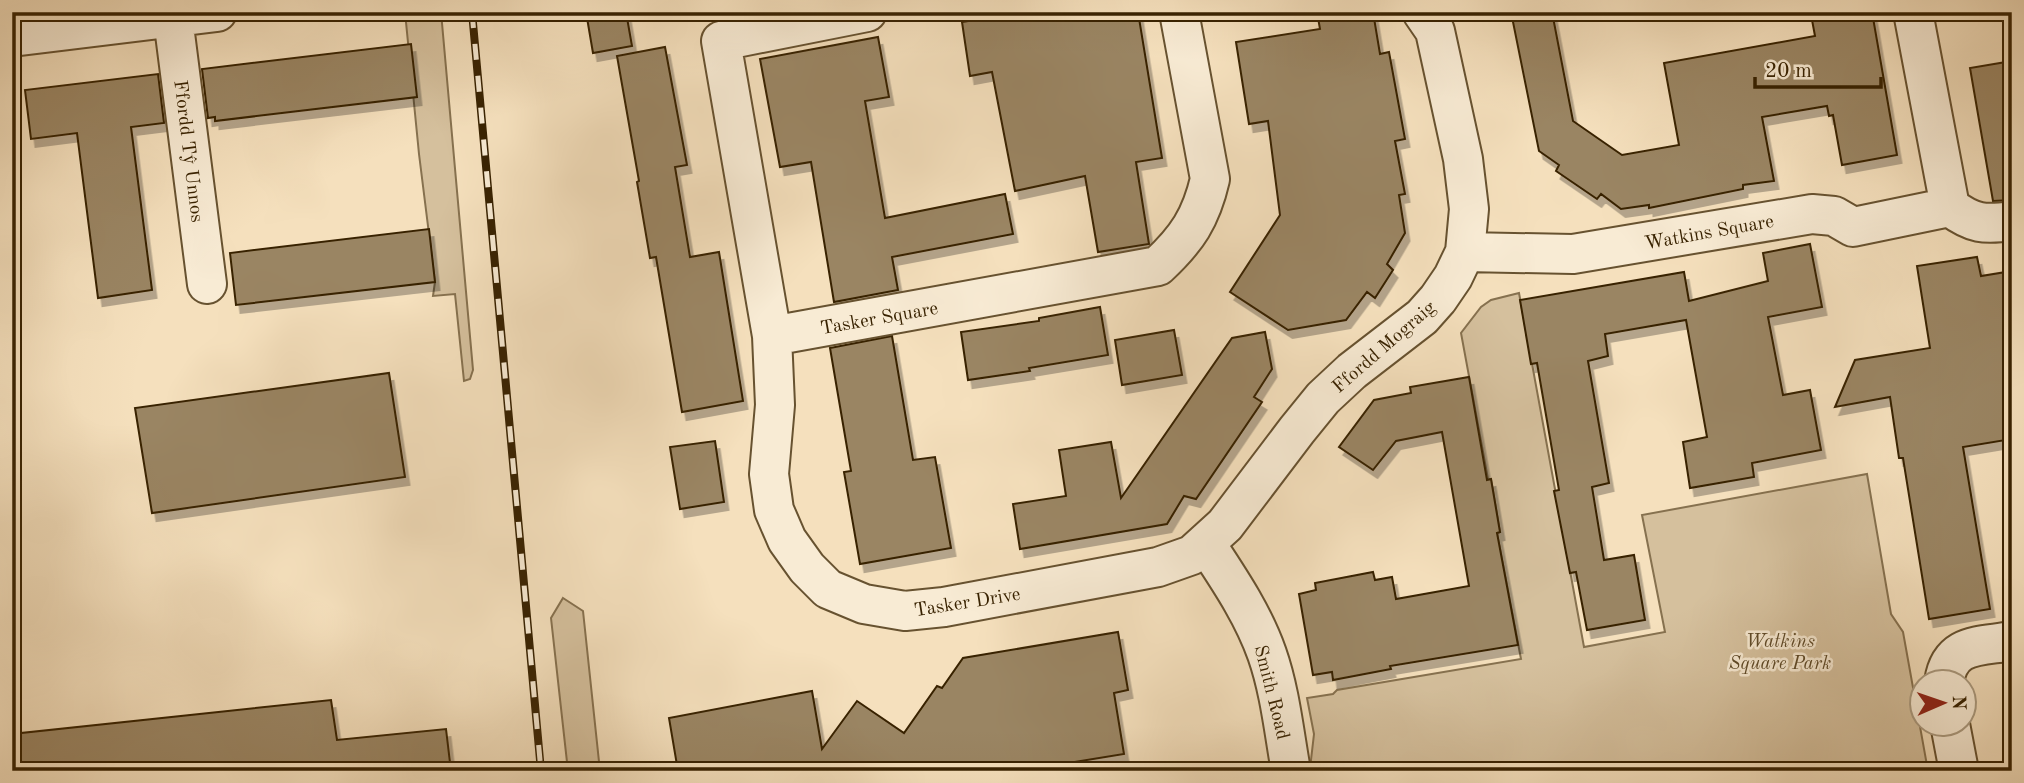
<svg xmlns="http://www.w3.org/2000/svg" width="2024" height="783" viewBox="0 0 2024 783" font-family="'Old Standard TT',serif">
<style>
.green{fill:#d5c09d;stroke:#86714f;stroke-width:2}
.building{fill:#9a8563;stroke:#382201;stroke-width:2;filter:url(#shadow)}
.lines{fill:none;stroke-linecap:round;stroke-linejoin:round}
.minor-casing{stroke:#675230;stroke-width:42}
.minor{stroke:#f8ebd4;stroke-width:38}
.rail-casing{stroke:#382201;stroke-width:8}
.rail{stroke:#f8ebd4;stroke-width:5;stroke-dasharray:16;stroke-linecap:butt}
.labels{text-anchor:middle;stroke-width:5;stroke-linejoin:round;paint-order:stroke}
.street-label{font-size:19px;fill:#382201;stroke:#f8ebd4}
.park-label{font-size:19px;font-style:italic;fill:#5f4a28;stroke:#f8ebd4}
</style>
<defs>
<filter id="shadow"><feDropShadow dx="4.5" dy="8" stdDeviation="0" flood-color="#0004"/></filter>
</defs>
<rect width="100%" height="100%" fill="#f5e0bd"/>
<filter id="stains"><feTurbulence type="fractalNoise" baseFrequency=".00286" numOctaves="4"/><feColorMatrix values="0 0 0 0 .2 0 0 0 0 .09 0 0 0 0 .02 0 0 0 .5 -.17"/></filter>
<radialGradient id="worn" r=".72"><stop offset=".6" stop-color="#630" stop-opacity="0"/><stop offset="1" stop-color="#630" stop-opacity=".3"/></radialGradient>
<path class="green" d="M405 12H441L473 370 470 379 464 381 455 294 433 296 435 282 419 154Z
M1519 293 1584 647 1665 632 1642 515 1867 474 1891 614 1903 632 1928 771H1312L1311 760 1314 734 1307 698 1333 694 1337 690 1521 659 1497 533 1500 532 1491 479H1488L1461 333 1481 307 1491 300Z
M563 598 583 611 600 771H568L551 618Z"/>
<path class="building" d="M586 12H626L632 46 593 53Z
M1026 12H1138L1162 158 1136 162 1149 244 1098 252 1085 176 1015 191 992 72 970 76 962 22Z
M1317 12H1373L1380 54 1389 52 1405 139 1395 141 1405 194 1399 195 1405 233 1387 264 1393 270 1375 298 1367 292 1346 320 1288 330 1230 292 1280 215 1268 121 1249 124 1236 42 1320 29Z
M1511 12H1552L1573 121 1622 155 1679 145 1664 63 1815 36 1812 20 1823 19 1821 12H1872L1897 155 1842 165 1833 115 1829 116 1827 106 1762 117 1774 181 1743 185V189L1649 208V205L1621 209 1601 194 1597 199 1556 171 1559 165 1539 151Z
M878 37 889 97 865 101 885 218 1005 194 1013 234 892 257 898 290 834 302 811 162 780 167 760 59Z
M411 44 417 97 215 121V117L208 118 202 69Z
M665 47 687 165 675 167 690 257 719 252 743 401 682 412 656 257 650 258 637 182 639 181 617 56Z
M2012 61V200L1993 201 1970 68Z
M158 74 164 123 131 127 152 290 98 298 77 133 31 139 25 90Z
M429 229 435 282 236 305 230 253Z
M1810 244 1822 307 1768 317 1783 395 1810 390 1821 450 1752 463 1754 477 1690 488 1683 442 1707 437 1686 320 1605 334 1608 356 1588 361 1609 483 1592 487 1604 560 1634 555 1645 620 1587 630 1576 572 1570 573 1554 491 1559 490 1537 363 1531 364 1520 300 1684 272 1689 301 1768 281 1763 253Z
M1977 257 1981 276 2012 271V439L1963 447 1990 609 1929 619 1903 458H1899L1890 397 1835 407 1855 360 1930 348 1917 266Z
M1100 307 1108 355 1029 368 1030 371 968 380 961 332 1039 321V318Z
M1174 330 1182 375 1122 385 1115 340Z
M1265 332 1272 369 1254 397 1262 402 1196 499 1184 496 1167 524 1020 549 1013 504 1066 496 1059 450 1111 442 1121 498 1232 338Z
M892 336 913 460 935 457 951 548 860 564 844 472 851 471 830 348Z
M389 373 405 477 152 513 135 408Z
M1469 377 1487 480 1491 479 1500 532 1497 533 1518 645 1390 666 1391 669 1333 680 1332 672 1313 675 1299 594 1316 590 1315 583 1373 572 1375 580 1392 577 1396 599 1469 586 1442 432 1396 441 1373 470 1339 447 1374 400 1411 393 1410 387Z
M715 441 724 502 680 509 670 447Z
M1118 632 1128 690 1114 693 1124 754 1019 771H678L669 718 812 691 822 749 857 701 904 733 937 686 942 688 963 658Z
M331 700 337 740 446 729 451 771H12V734Z"/>
<g class="lines">
<defs>
<path id="minor" d="M867 12 721 41 772 336 775 405 769 474 774 510 787 540 807 568 828 589 864 604 905 611 944 607 1158 567 1192 555 1225 525 1297 430 1323 398 1352 371 1422 317 1438 299 1453 277 1465 252 1469 209 1463 159 1435 31 1422 12
M1913 12 1950 207
M173 18 207 284
M12 37 217 12
M1465 252 1573 254 1812 214 1834 216 1853 227 1950 207C1973 224 1984 225 2012 221
M772 336 1158 266C1187 239 1201 218 1210 179L1179 12
M1206 544C1229 579 1253 614 1267 654 1280 691 1284 732 1291 771
M1944 682C1950 642 1979 647 2012 641
M1950 724 1959 771"/>
</defs>
<use href="#minor" class="minor-casing"/>
<use href="#minor" class="minor"/>
<defs>
<path id="rail" d="M472 12 541 771"/>
</defs>
<use href="#rail" class="rail-casing"/>
<use href="#rail" class="rail"/>
</g>
<g class="labels">
<g class="street-label">
<text transform="translate(190 151) rotate(83)" y="7">Ffordd Tŷ Unnos</text>
<text transform="translate(1709 231) rotate(-10)" y="7">Watkins Square</text>
<text transform="translate(879 317) rotate(-10)" y="7">Tasker Square</text>
<text transform="translate(1383 346) rotate(-41)" y="7">Ffordd Mograig</text>
<text transform="translate(967 601) rotate(-9)" y="7">Tasker Drive</text>
<text transform="translate(1273 692) rotate(76)" y="7">Smith Road</text>
</g>
<g class="park-label">
<text x="1780" y="647">Watkins<tspan x="1780" dy="22">Square Park</tspan></text>
</g>
</g>
<rect width="2024" height="783" fill="none" stroke="#f5e0bd" stroke-width="42"/>
<rect x="14" y="14" width="1996" height="755" fill="none" stroke="#382201" stroke-width="3.5"/>
<rect x="21" y="21" width="1982" height="741" fill="none" stroke="#382201" stroke-width="2"/>
<g transform="translate(1943 703) rotate(88)"><circle r="33" fill="#f8ebd4" stroke="#ab9b80" stroke-width="2"/>
<path d="M0-5L12 26L0 18L-12 26Z" fill="#8f2418"/>
<text y="-10" font-size="19" font-weight="bold" text-anchor="middle" fill="#382201">N</text>
</g>
<path d="M1755 77v10h126v-10" fill="none" stroke="#382201" stroke-width="3.5"/>
<text x="1765" y="77" font-size="21" fill="#382201" stroke="#f8ebd4" stroke-width="5" paint-order="stroke">20 m</text>
<rect width="100%" height="100%" filter="url(#stains)"/>
<rect width="100%" height="100%" fill="url(#worn)"/>
</svg>
